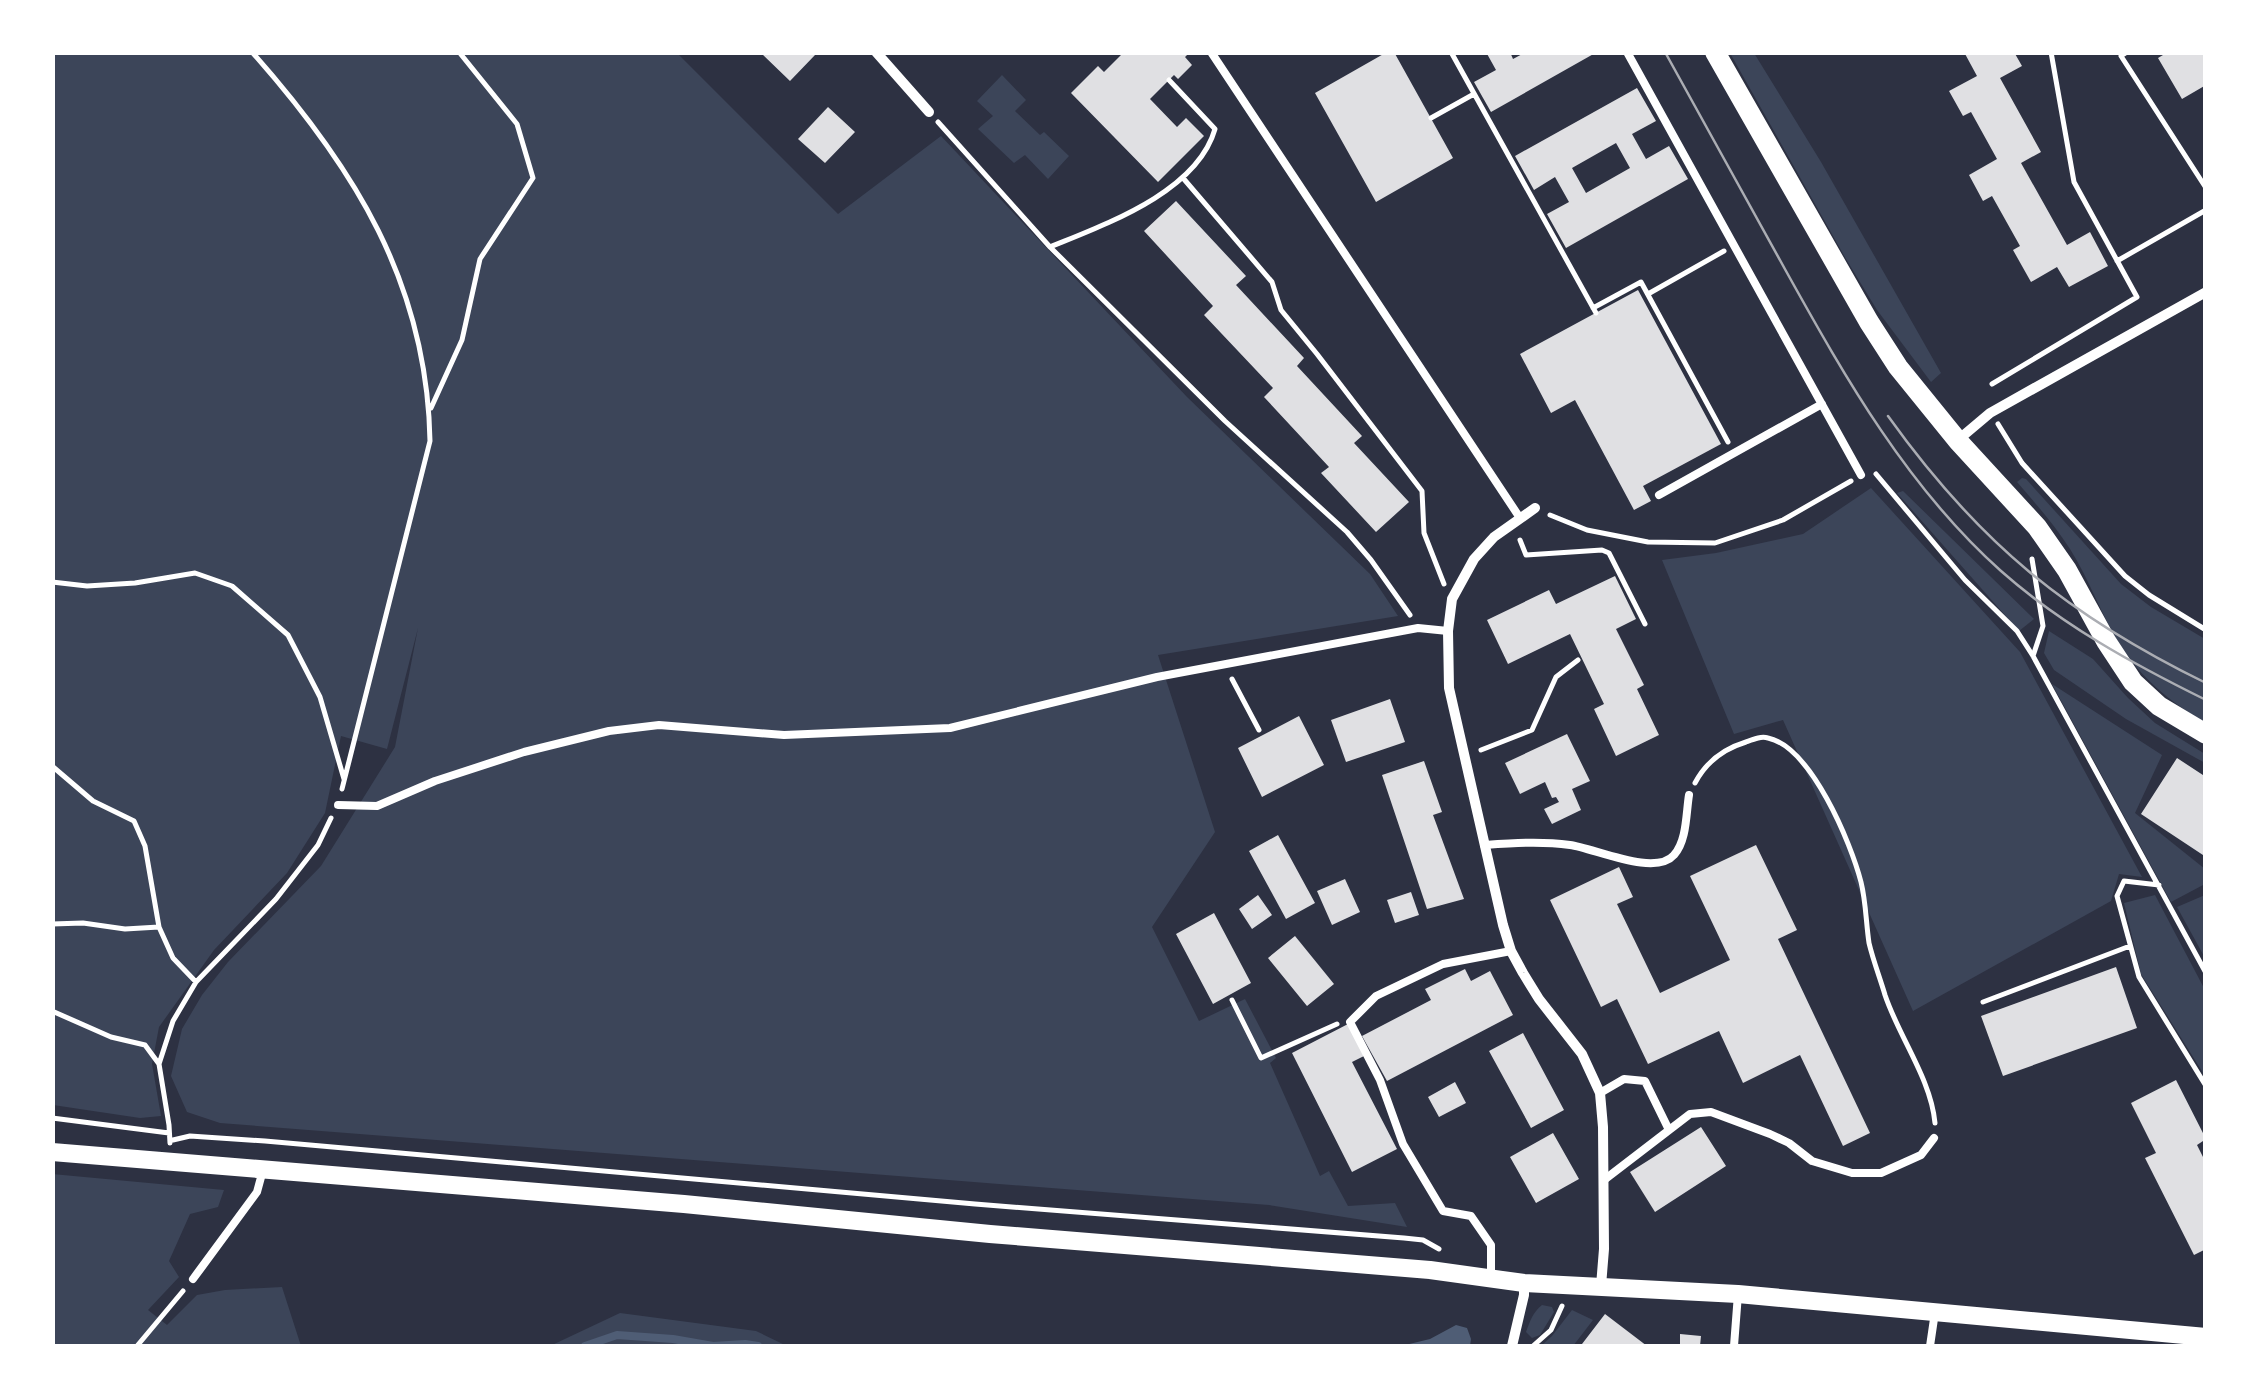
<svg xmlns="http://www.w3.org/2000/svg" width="2258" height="1399" viewBox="0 0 2258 1399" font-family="'Space Grotesk',sans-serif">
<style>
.green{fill:#3c4559}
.water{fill:#4f5d75}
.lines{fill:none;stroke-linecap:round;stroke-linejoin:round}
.stream{stroke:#4f5d75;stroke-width:8}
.building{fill:#e0e0e3;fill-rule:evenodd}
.path{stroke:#fff;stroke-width:5}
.service{stroke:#fff;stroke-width:8}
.minor{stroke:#fff;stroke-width:10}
.tertiary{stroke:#fff;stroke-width:18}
.secondary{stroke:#fff;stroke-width:20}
.tram{stroke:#abadb3;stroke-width:2.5}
</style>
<rect width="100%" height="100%" fill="#2d3142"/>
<path class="green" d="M53 53H677L838 214 941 136 1187 397 1370 574 1398 616 1158 655 1215 832 1152 927 1199 1021 1245 999 1276 1058 1270 1063 1320 1176 1329 1171 1348 1206 1395 1203 1407 1227 1269 1205 220 1123 187 1112 171 1076 182 1029 202 995 228 962 321 866 395 747 418 628 387 749 341 736 325 813 287 873 214 950 159 1027 152 1064 161 1116 140 1118 53 1105Z
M1730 53H1754L1821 162 1941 373 1931 382 1877 310 1846 259Z
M1002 75 1026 100 1015 111 1040 135 1044 132 1069 156 1048 179 1025 155 1014 163 978 129 993 116 977 101Z
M2022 478 2026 479 2121 584 2151 607 2205 639V723C2172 703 2141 678 2120 645 2101 614 2089 579 2070 549 2054 524 2035 503 2017 482Z
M1871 488 2020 652 2142 877 2119 874 2111 901 1913 1011 1783 720 1734 734 1662 560 1716 553 1803 534Z
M1903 491 2034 619 2019 631 1897 493Z
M2049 631 2093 659 2128 698 2155 723 2205 754V763L2126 719 2054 670 2044 653Z
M2052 684 2162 755 2135 813 2205 869V884L2171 902Z
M2155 895 2205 990V1076L2141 974 2124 903Z
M2205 895V958L2177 907Z
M52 1174 224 1190 218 1207 190 1214 169 1261 179 1277 148 1310 167 1325 197 1295 225 1290 282 1287 301 1346H53Z
M1542 1305 1552 1307 1554 1312 1540 1335 1532 1338 1526 1332C1530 1321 1533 1312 1542 1305Z
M1572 1310 1593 1320 1573 1346H1541L1552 1336Z
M620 1313 756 1331 787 1346H550Z"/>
<path class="water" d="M1456 1325 1467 1328 1471 1339 1470 1346H1401L1430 1339Z"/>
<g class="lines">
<path class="stream" d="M585 1346 617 1335 673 1339 713 1346 745 1344 758 1346"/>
</g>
<path class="building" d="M760 52H812L815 55 790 81Z
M1124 52H1190L1185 57 1192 65 1178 79 1174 75 1150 99 1177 127 1186 118 1204 136 1158 182 1071 93 1098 66 1104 72Z
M1387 52H1394L1453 158 1376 202 1315 93Z
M1486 52H1510L1513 59 1526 52H1597L1491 112 1474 82 1496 70Z
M1964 52H2014L2022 66 2000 78 2041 152 2021 163 2067 245 2090 232 2108 266 2069 287 2057 267 2031 282 2013 250 2020 246 1992 196 1983 201 1969 175 1997 159 1971 112 1963 116 1949 91 1977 76Z
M2168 52H2206V85L2182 99 2158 58Z
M1637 88 1656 121 1632 134 1646 159 1669 146 1688 179 1566 248 1547 214 1569 202 1555 177 1534 190 1515 156ZM1616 143 1630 168 1586 193 1572 168Z
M828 107 855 132 825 163 798 139Z
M1176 201 1246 276 1236 285 1304 358 1297 366 1362 436 1354 443 1409 502 1376 532 1321 473 1329 467 1264 397 1273 388 1204 315 1213 306 1144 231Z
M1638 290 1721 444 1643 486 1651 501 1634 510 1575 400 1551 413 1520 354Z
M1615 576 1636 619 1616 629 1644 685 1637 689 1659 735 1616 756 1594 709 1604 704 1570 634 1508 664 1487 620 1549 590 1556 604Z
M1390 699 1405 742 1346 762 1331 720Z
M1299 716 1324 765 1262 797 1238 748Z
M1567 734 1590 781 1572 789 1581 810 1552 824 1544 809 1559 802 1556 797 1552 798 1545 782 1520 794 1505 763Z
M2177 758 2206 777V857L2141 814Z
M1424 761 1442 812 1433 815 1464 899 1427 909 1382 775Z
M1278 835 1315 903 1286 919 1249 851Z
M1756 845 1797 930 1778 939 1870 1133 1843 1146 1800 1055 1743 1083 1719 1031 1648 1064 1617 999 1601 1007 1550 900 1619 867 1633 897 1617 904 1660 993 1730 960 1690 876Z
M1345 879 1360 912 1332 925 1317 891Z
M1411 892 1419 915 1395 923 1387 900Z
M1258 895 1272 915 1252 929 1239 909Z
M1214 913 1251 983 1213 1004 1176 934Z
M1295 936 1334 984 1307 1006 1268 958Z
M2116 967 2137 1028 2003 1076 1981 1016Z
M1465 969 1471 981 1490 971 1513 1015 1387 1081 1362 1036 1431 1000 1425 989Z
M1348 1024 1364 1056 1352 1062 1397 1149 1352 1172 1292 1053Z
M1523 1033 1564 1110 1531 1128 1489 1051Z
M2176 1080 2206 1139 2197 1145 2206 1163V1249L2194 1255 2145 1158 2156 1153 2131 1103Z
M1455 1082 1466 1103 1439 1117 1428 1097Z
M1701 1127 1726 1166 1655 1212 1630 1172Z
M1553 1133 1579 1179 1536 1203 1510 1157Z
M1605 1314 1647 1346H1586L1582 1344Z
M1680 1334 1701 1336 1700 1346H1680Z"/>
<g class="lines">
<path class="path" d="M252 52C354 167 427 283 430 441L342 789
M1451 52 1596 313
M2127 52 2121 56 2206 188
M1431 118 1474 94
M938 122 1050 247 1225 421 1347 532 1371 560 1410 615
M1183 178 1272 282 1281 310 1317 354 1422 491 1424 533 1444 584
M1050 247C1106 224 1197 192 1215 129L1169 80
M2117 261 2206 210
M1648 294 1724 251
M1593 308 1641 282 1728 442
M1992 384 2137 297 2074 182 2051 52
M431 408 462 340 480 259 533 178 517 124 459 52
M1998 424 2022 463 2125 576 2149 595 2206 630
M1876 474 1965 580 2017 631 2033 656 2206 973
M1550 515 1587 530 1648 542 1715 543 1783 520 1851 481
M1520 540 1526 555 1602 550 1609 553 1645 624
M2032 559 2043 626 2033 656
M52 582 87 586 135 583 195 573 232 586 288 635 320 697 344 779
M1232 679 1259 730
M1481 750 1532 730 1556 677 1578 660
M52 766 93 801 134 821 145 846 159 927 173 958 196 982
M1695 783C1706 762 1723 749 1746 742 1754 739 1761 736 1768 738 1811 747 1851 843 1861 882 1866 902 1866 923 1869 943 1873 960 1880 978 1885 995 1899 1037 1931 1079 1935 1123
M2159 885 2124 881 2117 896 2139 977 2206 1086
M52 924 83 923 125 929 159 927
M1232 1000 1261 1058 1337 1024
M1983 1002 2130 946
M52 1011 111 1037 145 1045 159 1064
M52 1118 169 1133
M173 1140 190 1136 265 1141 975 1204 1404 1238 1423 1240 1439 1249
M170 1143 169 1125 159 1064 173 1021 196 982 276 899 318 845 331 818
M137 1346 183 1291
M1533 1346 1551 1330 1562 1306"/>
<path class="service" d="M1211 52 1520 518
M1627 52 1861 475
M1659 495 1822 404
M338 805 377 806 435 781 524 752 609 731 659 725 784 735 950 728 1157 677 1418 628 1448 631
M1484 845C1513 843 1541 841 1570 845 1594 848 1655 877 1674 855 1687 841 1686 813 1689 795
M1600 1093 1624 1079 1645 1081 1669 1130
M1604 1180 1690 1114 1711 1112 1770 1134 1789 1143 1812 1161 1852 1173H1881L1921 1155 1934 1138
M193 1279 257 1192 263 1170
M1491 1279V1245L1471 1216 1443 1211 1403 1144 1380 1080 1350 1022 1376 996 1443 964 1511 951
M1734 1346 1738 1294
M1930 1346 1935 1312"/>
<path class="minor" d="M876 52 929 112
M1958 440 1990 413 2206 292
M1535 508 1494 537 1474 559 1452 599 1448 631 1449 688 1503 925 1511 951 1523 973 1539 999 1582 1054 1600 1093 1603 1127 1604 1249 1601 1286
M1512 1346 1524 1295V1283"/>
<path class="tertiary" d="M52 1152 684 1204 990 1234 1430 1270 1524 1283 1738 1294 2206 1337"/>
<path class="secondary" d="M1715 52 1869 322 1898 367 1958 441 2037 527 2067 570 2106 641 2133 682 2159 706 2206 734"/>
<path class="tram" d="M1665 52C1705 125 1746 198 1786 271 1846 379 1908 488 2001 571 2062 625 2133 664 2206 700
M1888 416C1978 542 2067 615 2206 683"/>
</g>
<rect width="2258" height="1399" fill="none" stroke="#ffffff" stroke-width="110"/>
</svg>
